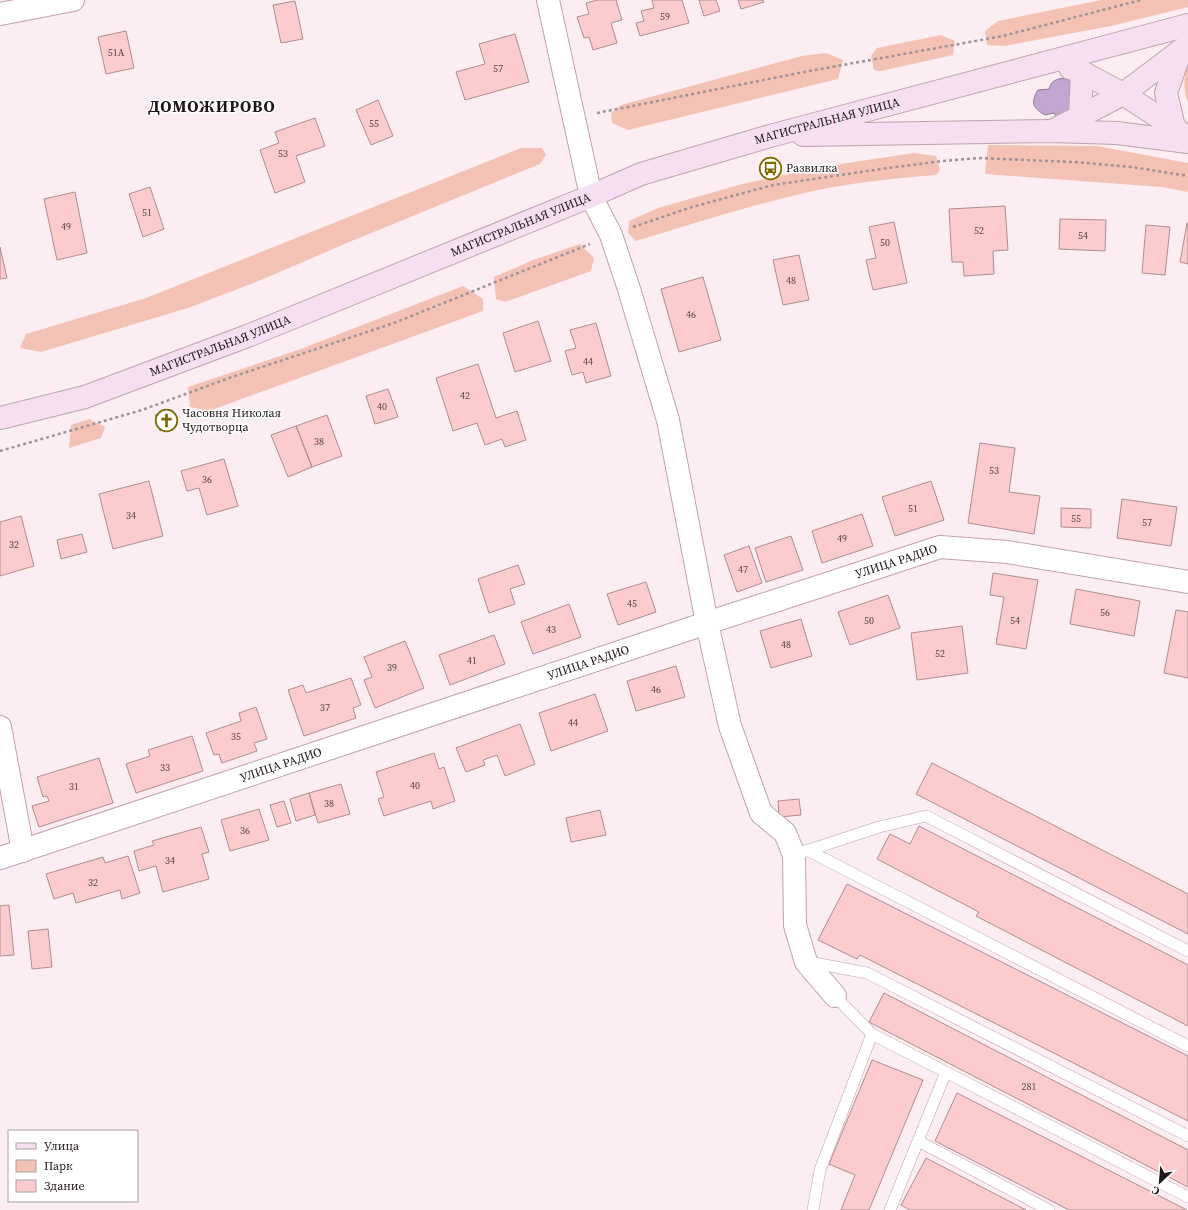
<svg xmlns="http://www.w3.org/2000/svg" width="1188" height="1210" viewBox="0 0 1188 1210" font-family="'Source Serif 4',serif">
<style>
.green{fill:#f4c2b5}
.water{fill:#c2a6d2;stroke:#917a9a}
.building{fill:#fccbce;stroke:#ae8d8e}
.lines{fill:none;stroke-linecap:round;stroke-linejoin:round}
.service-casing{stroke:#c1a1ad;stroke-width:12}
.minor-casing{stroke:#c1a1ad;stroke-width:24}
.secondary-casing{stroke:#c1a1ad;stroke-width:24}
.path{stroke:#a09397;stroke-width:2.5;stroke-dasharray:3 3;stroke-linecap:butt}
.service{stroke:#fff;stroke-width:11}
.minor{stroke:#fff;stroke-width:22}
.secondary{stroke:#f5dff1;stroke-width:22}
.labels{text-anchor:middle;stroke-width:3;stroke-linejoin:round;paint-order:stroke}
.number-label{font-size:10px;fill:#574246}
.street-label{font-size:12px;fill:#201418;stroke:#fff}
.poi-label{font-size:12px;fill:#201418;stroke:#fff;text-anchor:start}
.district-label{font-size:16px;font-weight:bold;letter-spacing:1px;fill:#201418;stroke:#fff}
</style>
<rect width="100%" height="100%" fill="#fbedf2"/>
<path class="green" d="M1101 0H1188V7L1111 26 1004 46 987 45 985 31 998 21Z
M941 35 955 41 953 55 881 71 874 70 871 56 877 48Z
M826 53 843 60 838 79 628 130 612 123 611 113 621 105 802 56Z
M1188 63V103C1183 90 1183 77 1188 63Z
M988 145 1097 146 1188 163V192L1162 187 985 174Z
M521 148H542L546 155 540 164 354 240 261 280 188 308 41 352 20 348 26 334 146 298Z
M914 153 936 156 940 170 936 175C897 178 857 182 818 190 757 203 696 223 636 241L628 233 629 221 658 208 742 184 821 167Z
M580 244 594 258 591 271 505 302 496 299 494 277 533 260Z
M463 286 483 299V311L209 411 190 407 188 387 298 350Z
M89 419 105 427 101 438 69 448 71 425Z"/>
<path class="water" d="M1064 78C1071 81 1073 86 1073 93L1070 96 1074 100 1075 112 1057 117 1054 113 1045 115C1033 108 1030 103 1038 90L1049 89C1051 81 1056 79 1064 78Z"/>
<path class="building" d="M597 0H616L622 20 611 23 617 43 593 50 589 37 584 38 577 17 589 14 586 3Z
M652 0H682L689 23 640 36 636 23 644 21 641 11 654 8Z
M699 0H716L720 11 704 16Z
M738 0H763L764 2 741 9Z
M295 1 303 39 281 43 273 5Z
M126 31 134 68 106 74 98 37Z
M515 34 529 82 465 100 456 72 485 64 479 44Z
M378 100 393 136 371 145 356 110Z
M315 118 325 146 296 156 305 182 275 193 260 150 279 143 275 132Z
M778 162 779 169 766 171 764 165Z
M150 187 164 229 143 237 129 194Z
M75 192 87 253 57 260 44 199Z
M1005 206 1008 250 993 251 994 274 964 276 963 262H952L949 209Z
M1060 219 1106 220 1105 251 1059 249Z
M894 222 907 283 873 290 866 260 876 258 869 227Z
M1187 223H1188V264L1180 262Z
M1146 225 1170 227 1165 275 1142 273Z
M0 247 7 278 0 279Z
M799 255 809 300 783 305 773 260Z
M703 277 721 340 679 352 661 289Z
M538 321 551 361 515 372 503 333Z
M596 323 611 376 586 383 583 372 572 375 565 351 576 348 570 330Z
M478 364 496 418 517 411 526 440 505 447 502 439 485 445 477 423 453 431 436 378Z
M388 389 398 417 375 424 366 396Z
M172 410 177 425 160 431 155 415Z
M327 415 342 456 312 467 296 426Z
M296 426 312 467 288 477 271 435Z
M980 443 1015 448 1009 492 1040 496 1034 534 968 523Z
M224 459 238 506 207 515 199 488 187 491 181 471Z
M149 481 163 536 113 549 99 494Z
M931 481 944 520 895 536 882 497Z
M1122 499 1177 507 1171 546 1117 538Z
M1061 508 1091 509V528L1061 527Z
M862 514 873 546 822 563 812 531Z
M21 516 34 566 0 576V522Z
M82 534 87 552 61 559 57 540Z
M791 536 803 570 766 582 755 548Z
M749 546 762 583 737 592 724 555Z
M518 565 525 584 510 589 515 604 489 613 478 579Z
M993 573 1038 580 1026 649 996 644 1004 597 990 595Z
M646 582 656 612 618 625 607 594Z
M1076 589 1140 601 1134 636 1070 624Z
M888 595 900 628 850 645 838 612Z
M569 604 581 637 533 654 521 622Z
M1176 610 1188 612V678L1164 673Z
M801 619 812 656 771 668 760 631Z
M962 626 968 673 917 680 911 633Z
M494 635 505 664 450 685 439 655Z
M405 641 424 688 375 708 364 680 372 677 364 657Z
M676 666 685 697 636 711 627 681Z
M351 678 361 705 353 708 356 718 304 736 288 690 303 685 306 693Z
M595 694 608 731 551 751 539 713Z
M256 707 267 739 254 743 257 751 222 763 219 754 214 755 206 733 241 721 239 713Z
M520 724 535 764 505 776 497 755 483 760 485 765 466 772 456 748Z
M192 736 203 771 136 793 126 764 150 756 148 750Z
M434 753 439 769 444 767 455 801 433 809 431 801 384 816 378 799 384 797 376 772Z
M99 758 113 803 39 827 32 806 49 801 47 796 43 797 37 777Z
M932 763 1188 894V934L916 794Z
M341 784 350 814 318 823 309 793Z
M309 793 315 815 296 821 290 799Z
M799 799 801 815 779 817 778 801Z
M284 801 291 823 277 827 270 805Z
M259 809 269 840 230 851 221 820Z
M600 810 606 835 571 842 566 818Z
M919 826 1188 965V1026L976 916 979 912 877 859 890 834 910 844Z
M201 827 209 852 202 854 209 879 163 892 156 866 139 871 134 851 154 845 152 841Z
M128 856 140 893 122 899 120 890 76 903 73 893 54 899 46 874 103 857 105 863Z
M847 884 1188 1056V1121L860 955 857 959 818 940Z
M9 905 14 955 0 956V906Z
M48 929 52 967 32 969 28 931Z
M884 993 1188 1150V1187L869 1022Z
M872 1060 923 1080 869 1210H841L855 1175 829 1164Z
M957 1093 1187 1210H1069L935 1141Z
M926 1158 1026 1210H910L901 1205Z"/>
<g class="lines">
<defs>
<path id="service" d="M807 850 1188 1046
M794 855 879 827 926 816 1188 951
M809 962 867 973 1188 1136
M835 996 872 1034 1188 1197
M918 1141 1049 1210
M813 1210 820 1170 872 1034
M890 1210 946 1072"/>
<g id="minor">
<path d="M548 0 591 196 611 235 629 289 668 420 707 623 730 726 761 813 785 833 794 855 795 925 806 962 835 996"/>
<path d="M0 14 73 0"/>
<path d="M0 727 23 851"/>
<path id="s1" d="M0 858 707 623 940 547 1007 552 1188 582"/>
</g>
<g id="secondary">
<path d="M1070 68 1082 72 1080 117"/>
<path d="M1082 72 1123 94 1174 127"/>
<path d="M1054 130 1123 94 1188 45"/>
<path d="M1180 132 1174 127 1166 93 1181 50"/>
<path d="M803 135 1051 131 1117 133 1188 142"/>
<path id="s2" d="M0 418 85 397 250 335 591 196 641 174 770 136 1188 25"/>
</g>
</defs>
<use href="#service" class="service-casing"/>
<use href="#minor" class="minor-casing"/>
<use href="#secondary" class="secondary-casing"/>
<path class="path" d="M597 113 804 72 1003 36 1141 0
M633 227 692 207 773 185 888 168 943 161 978 158 1074 162 1132 167 1188 176
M0 451 142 410 229 378 394 323 590 244"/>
<use href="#service" class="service"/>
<use href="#minor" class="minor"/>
<use href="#secondary" class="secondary"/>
</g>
<defs>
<symbol id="bus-ring" viewBox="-11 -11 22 22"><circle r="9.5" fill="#fff" stroke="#7d6900" stroke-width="1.5"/><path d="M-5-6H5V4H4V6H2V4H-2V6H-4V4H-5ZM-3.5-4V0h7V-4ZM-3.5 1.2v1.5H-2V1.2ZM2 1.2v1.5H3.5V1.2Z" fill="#7d6900"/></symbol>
<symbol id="church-ring" viewBox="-11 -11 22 22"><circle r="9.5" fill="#fff" stroke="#7d6900" stroke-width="1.5"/><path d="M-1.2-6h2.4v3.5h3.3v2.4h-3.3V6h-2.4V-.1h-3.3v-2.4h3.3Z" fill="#7d6900"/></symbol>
</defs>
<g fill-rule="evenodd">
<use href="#bus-ring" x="758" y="156" width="25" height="25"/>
<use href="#church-ring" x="154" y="408" width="25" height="25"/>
</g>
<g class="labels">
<g class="number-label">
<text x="665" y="20">59</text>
<text x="116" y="56">51А</text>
<text x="498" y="72">57</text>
<text x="374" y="127">55</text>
<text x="283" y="157">53</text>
<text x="147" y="216">51</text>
<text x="66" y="230">49</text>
<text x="979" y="234">52</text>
<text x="1083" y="239">54</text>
<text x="885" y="246">50</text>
<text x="791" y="284">48</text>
<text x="691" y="318">46</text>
<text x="588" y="365">44</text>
<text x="465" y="399">42</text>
<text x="382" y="410">40</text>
<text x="319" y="445">38</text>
<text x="994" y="474">53</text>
<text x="207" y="483">36</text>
<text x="913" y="512">51</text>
<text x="131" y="519">34</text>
<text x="1076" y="522">55</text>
<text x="1147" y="526">57</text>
<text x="842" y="542">49</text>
<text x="14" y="548">32</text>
<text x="743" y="573">47</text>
<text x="632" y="607">45</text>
<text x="1105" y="616">56</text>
<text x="869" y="624">50</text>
<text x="1015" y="624">54</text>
<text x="551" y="633">43</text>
<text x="786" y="648">48</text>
<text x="940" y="657">52</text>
<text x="472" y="664">41</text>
<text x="392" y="671">39</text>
<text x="656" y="693">46</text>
<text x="325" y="711">37</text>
<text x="573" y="726">44</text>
<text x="236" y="740">35</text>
<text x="165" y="771">33</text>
<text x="415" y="789">40</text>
<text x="74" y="790">31</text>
<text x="329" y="807">38</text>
<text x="245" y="834">36</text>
<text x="170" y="864">34</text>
<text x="93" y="886">32</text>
<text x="1029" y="1090">281</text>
</g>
<g class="street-label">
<text dy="4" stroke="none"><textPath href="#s2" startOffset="880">МАГИСТРАЛЬНАЯ УЛИЦА</textPath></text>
<text dy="4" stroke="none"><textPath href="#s2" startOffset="556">МАГИСТРАЛЬНАЯ УЛИЦА</textPath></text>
<text dy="4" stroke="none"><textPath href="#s2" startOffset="232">МАГИСТРАЛЬНАЯ УЛИЦА</textPath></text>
<text dy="4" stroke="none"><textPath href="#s1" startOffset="944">УЛИЦА РАДИО</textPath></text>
<text dy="4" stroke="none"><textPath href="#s1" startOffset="620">УЛИЦА РАДИО</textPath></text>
<text dy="4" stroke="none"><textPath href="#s1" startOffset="296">УЛИЦА РАДИО</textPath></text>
</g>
<g class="poi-label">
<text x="786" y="172">Развилка</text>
<text x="182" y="417">Часовня Николая<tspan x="182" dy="14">Чудотворца</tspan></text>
</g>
<g class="district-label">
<text x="212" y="112">ДОМОЖИРОВО</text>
</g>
</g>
<rect x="8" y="1130" width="130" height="72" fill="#ffffff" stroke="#a6a1a3"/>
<rect x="16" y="1143" width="20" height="6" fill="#f5dff1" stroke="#a6a1a3"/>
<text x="44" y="1150" font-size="12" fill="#201418">Улица</text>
<rect x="16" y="1160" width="20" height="12" fill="#f4c2b5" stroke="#a6a1a3"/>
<text x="44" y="1170" font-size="12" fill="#201418">Парк</text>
<rect x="16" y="1180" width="20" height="12" fill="#fccbce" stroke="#a6a1a3"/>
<text x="44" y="1190" font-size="12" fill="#201418">Здание</text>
<g transform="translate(1160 1182) rotate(206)" stroke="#ffffff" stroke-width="3" paint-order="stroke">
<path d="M0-3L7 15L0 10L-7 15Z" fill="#201418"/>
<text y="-6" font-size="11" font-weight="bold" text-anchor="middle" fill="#201418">С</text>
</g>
</svg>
